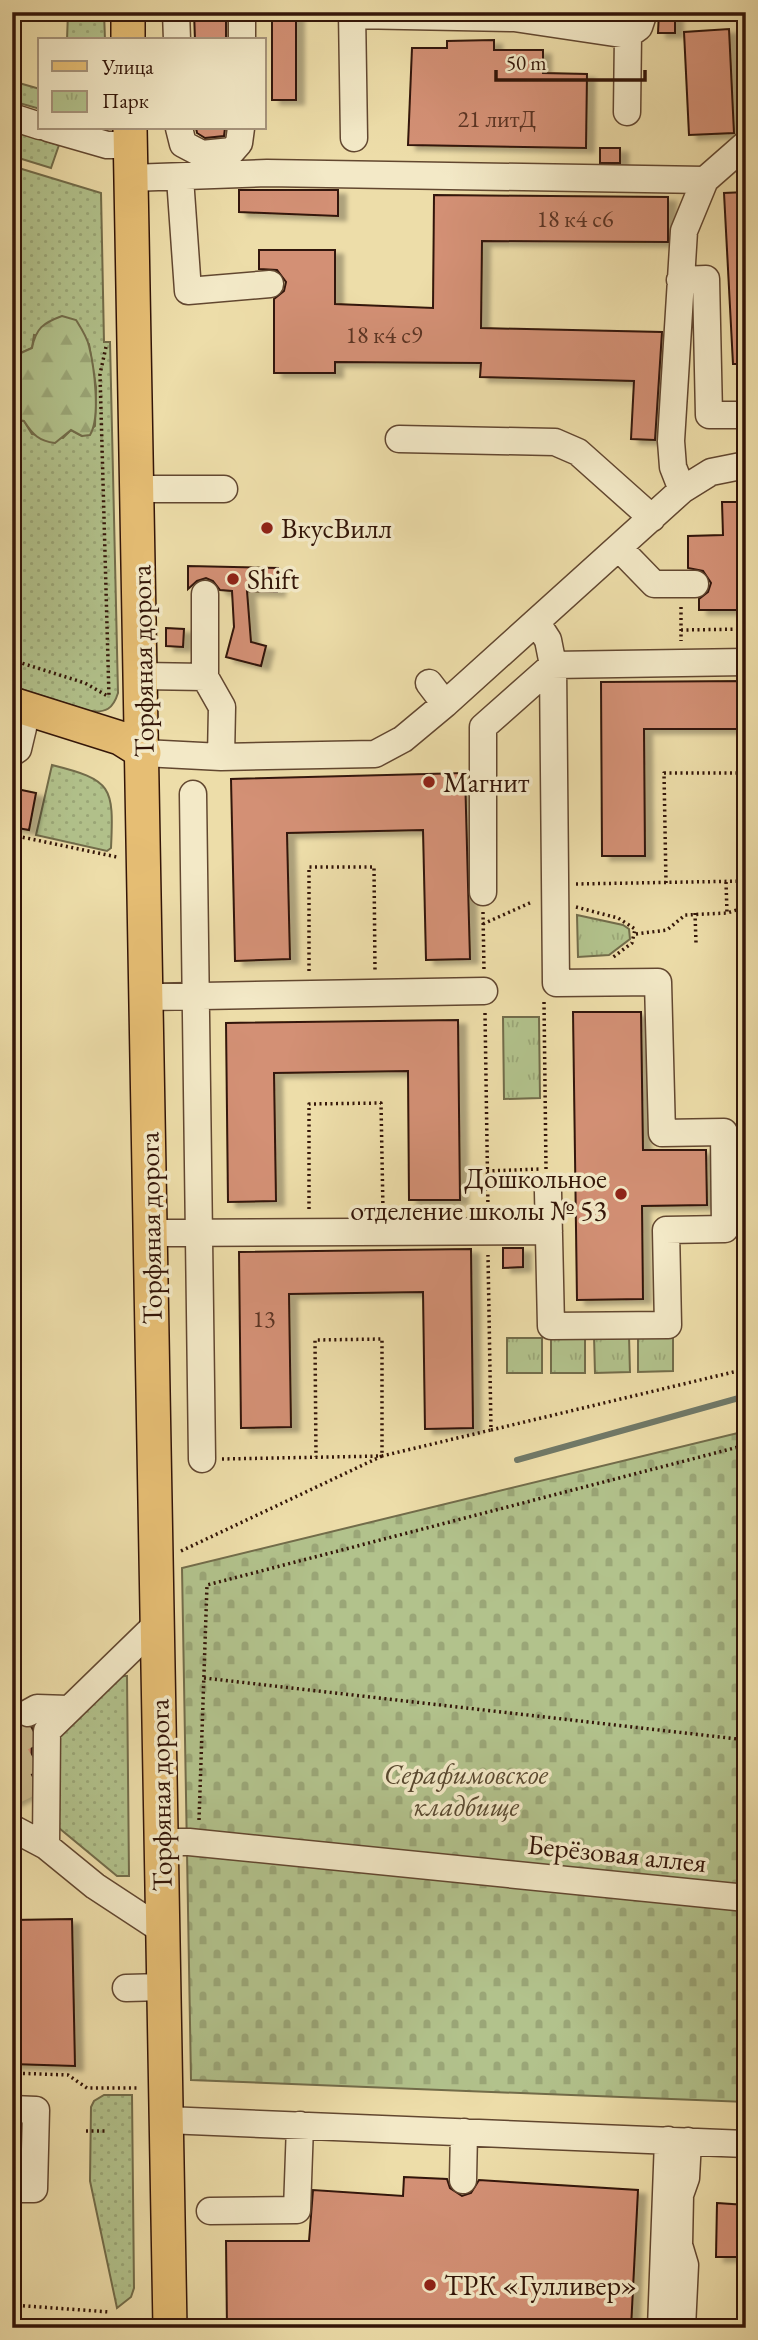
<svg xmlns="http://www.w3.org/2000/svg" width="758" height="2340" viewBox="0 0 758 2340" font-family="'EB Garamond',serif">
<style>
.grass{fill:url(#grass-dots);stroke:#726c4a;stroke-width:2}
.forest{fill:url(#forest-firs);stroke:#726c4a;stroke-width:2}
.cemetery{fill:url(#cemetery-stones);stroke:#726c4a;stroke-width:2}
.park{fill:url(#park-tufts);stroke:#726c4a;stroke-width:2}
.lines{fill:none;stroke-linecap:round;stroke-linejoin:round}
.stream{stroke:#707968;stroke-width:6}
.building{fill:#d39075;stroke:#331508;stroke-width:2;filter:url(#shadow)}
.minor-tunnel{stroke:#c8b589;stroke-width:26;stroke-dasharray:26 13;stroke-linecap:butt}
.minor-casing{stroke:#624730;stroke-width:29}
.major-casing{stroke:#331508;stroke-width:36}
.path{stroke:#331508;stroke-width:3.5;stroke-dasharray:2 3.5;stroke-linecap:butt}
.minor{stroke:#f3e9c7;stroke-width:26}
.major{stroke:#e6be74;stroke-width:33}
.poi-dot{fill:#8f2418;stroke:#f3e9c7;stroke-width:2.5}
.labels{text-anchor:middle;stroke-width:7;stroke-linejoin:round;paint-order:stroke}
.number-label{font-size:24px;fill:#5b3423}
.poi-label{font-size:28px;fill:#331508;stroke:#f3e9c7;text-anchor:start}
.street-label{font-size:28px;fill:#331508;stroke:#f3e9c7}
.park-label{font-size:28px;font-style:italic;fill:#594930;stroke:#f3e9c7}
</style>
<defs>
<pattern id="grass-dots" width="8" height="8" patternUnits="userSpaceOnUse" patternTransform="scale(1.75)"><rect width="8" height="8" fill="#b2c28c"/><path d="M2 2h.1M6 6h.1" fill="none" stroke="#9aa677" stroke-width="1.8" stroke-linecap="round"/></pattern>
<pattern id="forest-firs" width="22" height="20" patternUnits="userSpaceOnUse" patternTransform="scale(1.75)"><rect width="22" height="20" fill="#b2c28c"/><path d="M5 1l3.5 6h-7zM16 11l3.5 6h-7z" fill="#9aa677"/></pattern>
<pattern id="cemetery-stones" width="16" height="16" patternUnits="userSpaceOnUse" patternTransform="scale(1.75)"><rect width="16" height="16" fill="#b2c28c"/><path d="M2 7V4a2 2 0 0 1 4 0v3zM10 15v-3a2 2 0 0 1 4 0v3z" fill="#9aa677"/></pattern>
<pattern id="park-tufts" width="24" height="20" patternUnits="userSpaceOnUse" patternTransform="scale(1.75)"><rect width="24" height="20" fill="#b2c28c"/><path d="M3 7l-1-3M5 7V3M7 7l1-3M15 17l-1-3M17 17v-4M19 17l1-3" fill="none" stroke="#9aa677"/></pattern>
<filter id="shadow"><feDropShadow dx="8" dy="4.5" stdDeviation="2" flood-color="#0004"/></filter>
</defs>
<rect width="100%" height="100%" fill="#eddda9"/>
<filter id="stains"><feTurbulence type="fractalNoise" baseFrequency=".00286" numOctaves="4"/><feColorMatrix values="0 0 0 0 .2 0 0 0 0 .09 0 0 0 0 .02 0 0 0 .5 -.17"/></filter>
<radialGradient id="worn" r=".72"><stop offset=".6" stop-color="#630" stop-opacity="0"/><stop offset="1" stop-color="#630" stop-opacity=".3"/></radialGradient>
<path class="grass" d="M68 12H104L105 40H67Z
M12 81 40 89V109L12 101Z
M12 131 59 145 51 168 12 156Z
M12 166 101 193 104 342H110L118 693C113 709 106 713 89 711L12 686V419L24 421 32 434 63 438 71 430 82 436 95 426 96 387 89 344 34 335 32 348 12 357Z
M52 765C112 780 114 786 111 848L107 851 36 835Z
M120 1676H127L129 1876H117L59 1828 60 1732Z
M104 2095H132L134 2288 131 2297 117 2308 90 2181 91 2107 94 2101Z"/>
<path class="forest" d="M62 316 76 320C81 328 87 337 89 346 94 366 101 417 90 435L82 436 71 430 55 443C39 441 33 435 24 421L12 419V357L32 348C36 328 43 323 62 316Z"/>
<path class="cemetery" d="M746 1431V2102L191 2080 182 1568Z"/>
<path class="park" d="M577 915 623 925 629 929 630 939 609 955 578 957Z
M503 1017H539L540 1098 504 1099Z
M673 1335V1371L638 1372V1336Z
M594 1336H629L630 1372 595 1373Z
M551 1337H585V1373H551Z
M507 1338H542V1373H507Z"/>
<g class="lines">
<path class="stream" d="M517 1460 746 1396"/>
</g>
<path class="building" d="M194 12H226V40H195Z
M272 12H296V100H272Z
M659 12H675V33H658Z
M729 29 734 133 689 135 684 32Z
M494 40V50H543V73L587 74 586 148 408 145 412 48H447V41Z
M196 128H225L224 136 205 138 197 133Z
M600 148H620V163H600Z
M239 190H338V216L239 212Z
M746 192V364H733L724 193Z
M434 195 668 197V242L482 241 481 328 662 332 655 440 631 439 634 381 480 377 481 363 335 362V373H274V299L284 291 286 282 277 270 259 269V250H335V304L433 308Z
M722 502H746V610H699V599L708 592 711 583 703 571 688 568V536L723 535Z
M188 566 278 568 277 592 247 591 251 642 266 646 261 666 226 657 234 627 232 591 220 590 213 581 206 578 197 581 188 589Z
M166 628 184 629 183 647 166 646Z
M746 681V729H644L645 856H602L601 682Z
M465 773 470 959 426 960 423 830 287 833 290 959 235 961 231 779Z
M12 788 36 793 29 830 12 827Z
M573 1012H641L643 1150H706L707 1205 642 1206 643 1299 577 1300Z
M458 1020 460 1200H409L408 1071 274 1073 276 1201 228 1202 226 1023Z
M503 1248H523V1267L503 1268Z
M471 1249 473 1428 425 1429 423 1292 289 1294 291 1427 241 1428 239 1252Z
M12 1714 19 1726 32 1728 31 1792 12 1802Z
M72 1919 75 2066 12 2064V1920Z
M404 2177 447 2179 450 2188 462 2196 471 2193 479 2180 638 2190 631 2328H227L226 2241H309L313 2190 403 2196Z
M717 2203 746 2205V2257H716Z"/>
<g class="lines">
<path class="minor-tunnel" d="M12 1721 28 1713
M12 1743 33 1732
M12 1770 33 1758
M12 1792 34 1781"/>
<defs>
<path id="minor" d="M176 12 177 40
M352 12 354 138
M352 15 514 18 628 35 639 27 644 12
M242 40V12
M627 112 628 35
M12 117 40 126
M48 128 107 145H130
M179 128 183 144 202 154 232 151 239 143 241 128
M130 178 267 173 705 180
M180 178 188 291 270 284
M680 280 706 279 709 415H746
M399 439 555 442 578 452 652 518
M138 489H224
M682 490 673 467 671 441 684 231 705 180 746 144
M619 548 654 584H695
M205 594V677L222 707 221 757
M537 623 548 640 553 665 556 983 658 982 662 1133 724 1132 725 1229 666 1230 668 1325 551 1326 548 1192
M142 676 205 677
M429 683 445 704
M12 753 18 749 23 728
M144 753 221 757 375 754 403 739 445 704 682 490 711 472 746 465
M193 794 202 1459
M483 892V727L553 665 746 662
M148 997 484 991
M149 1233 549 1231
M158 1623 47 1731 46 1846 95 1886 162 1930
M28 1713 37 1708 68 1709
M12 1828 46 1846
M161 1842H189L746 1898
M126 1988 164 1987
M12 2109 36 2110 34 2189H12
M166 2120 746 2144
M463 2180 464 2132
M210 2211 297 2210 300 2125
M661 2328 668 2140
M682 2328 685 2265 679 2245 680 2195 686 2178 688 2141"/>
<path id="major" d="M128 12V40
M130 128C144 861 155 1594 170 2328
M12 704 120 738 144 753"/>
</defs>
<use href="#minor" class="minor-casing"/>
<use href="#major" class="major-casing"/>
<path class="path" d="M106 347 100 374 109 697
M681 607V641
M681 630 746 629
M12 660 85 683 109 697
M12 835 117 857
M726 882 727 913
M666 883 664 773H738L739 882
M576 884 746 881
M576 907 618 918 635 929 632 943 612 958
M483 912 484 971
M695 913 696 943
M483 924 532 902
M636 934 667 930 685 915 727 913 746 907
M309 971V867H374L375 971
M544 1002 546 1169
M485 1013 488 1209
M487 1171 541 1169
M309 1209V1104L381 1103 383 1211
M491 1430 746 1369
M222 1459 382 1456 491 1430 488 1255
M181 1551 382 1456V1339L315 1340 316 1457
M204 1678 746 1740
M199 1820 207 1585 746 1445
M12 2073 68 2075 87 2088H137
M86 2131H105
M12 2305 110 2312"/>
<use href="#minor" class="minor"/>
<use href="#major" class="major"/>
</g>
<g class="poi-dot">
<circle cx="267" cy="528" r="7"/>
<circle cx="233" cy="579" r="7"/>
<circle cx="429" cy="782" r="7"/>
<circle cx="621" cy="1194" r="7"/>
<circle cx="430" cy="2285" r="7"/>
</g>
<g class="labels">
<g class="number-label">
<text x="497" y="127">21 литД</text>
<text x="575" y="227">18 к4 с6</text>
<text x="384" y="343">18 к4 с9</text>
<text x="264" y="1327">13</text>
</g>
<g class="poi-label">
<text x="281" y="538">ВкусВилл</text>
<text x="247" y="589">Shift</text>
<text x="443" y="792">Магнит</text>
<text x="607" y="1188" text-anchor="end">Дошкольное<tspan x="607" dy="32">отделение школы № 53</tspan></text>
<text x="444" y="2295">ТРК «Гулливер»</text>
</g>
<g class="street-label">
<text transform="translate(142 661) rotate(-91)" y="10">Торфяная дорога</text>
<text transform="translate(150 1228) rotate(-91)" y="10">Торфяная дорога</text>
<text transform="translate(160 1795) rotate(-91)" y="10">Торфяная дорога</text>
<text transform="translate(617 1853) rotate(6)" y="10">Берёзовая аллея</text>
</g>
<g class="park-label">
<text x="466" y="1784">Серафимовское<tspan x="466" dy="32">кладбище</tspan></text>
</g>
</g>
<rect width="758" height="2340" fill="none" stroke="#eddda9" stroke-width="42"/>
<rect x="14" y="14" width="730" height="2312" fill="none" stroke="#331508" stroke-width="3.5"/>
<rect x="21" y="21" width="716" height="2298" fill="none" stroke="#331508" stroke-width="2"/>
<rect x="38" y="38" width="228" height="91" fill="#f3e9c7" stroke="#a6947b" stroke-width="2"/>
<rect x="52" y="61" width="35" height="10" fill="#e6be74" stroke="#a6947b" stroke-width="2"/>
<text x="102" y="74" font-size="21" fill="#331508">Улица</text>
<rect x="52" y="91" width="35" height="21" fill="url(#park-tufts)" stroke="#a6947b" stroke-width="2"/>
<text x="102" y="108" font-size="21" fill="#331508">Парк</text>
<path d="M496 70v10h149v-10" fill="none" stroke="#331508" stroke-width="3.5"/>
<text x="506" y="70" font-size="21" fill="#331508" stroke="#f3e9c7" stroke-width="5" paint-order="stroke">50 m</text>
<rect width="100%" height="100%" filter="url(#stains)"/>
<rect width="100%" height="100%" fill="url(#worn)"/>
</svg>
